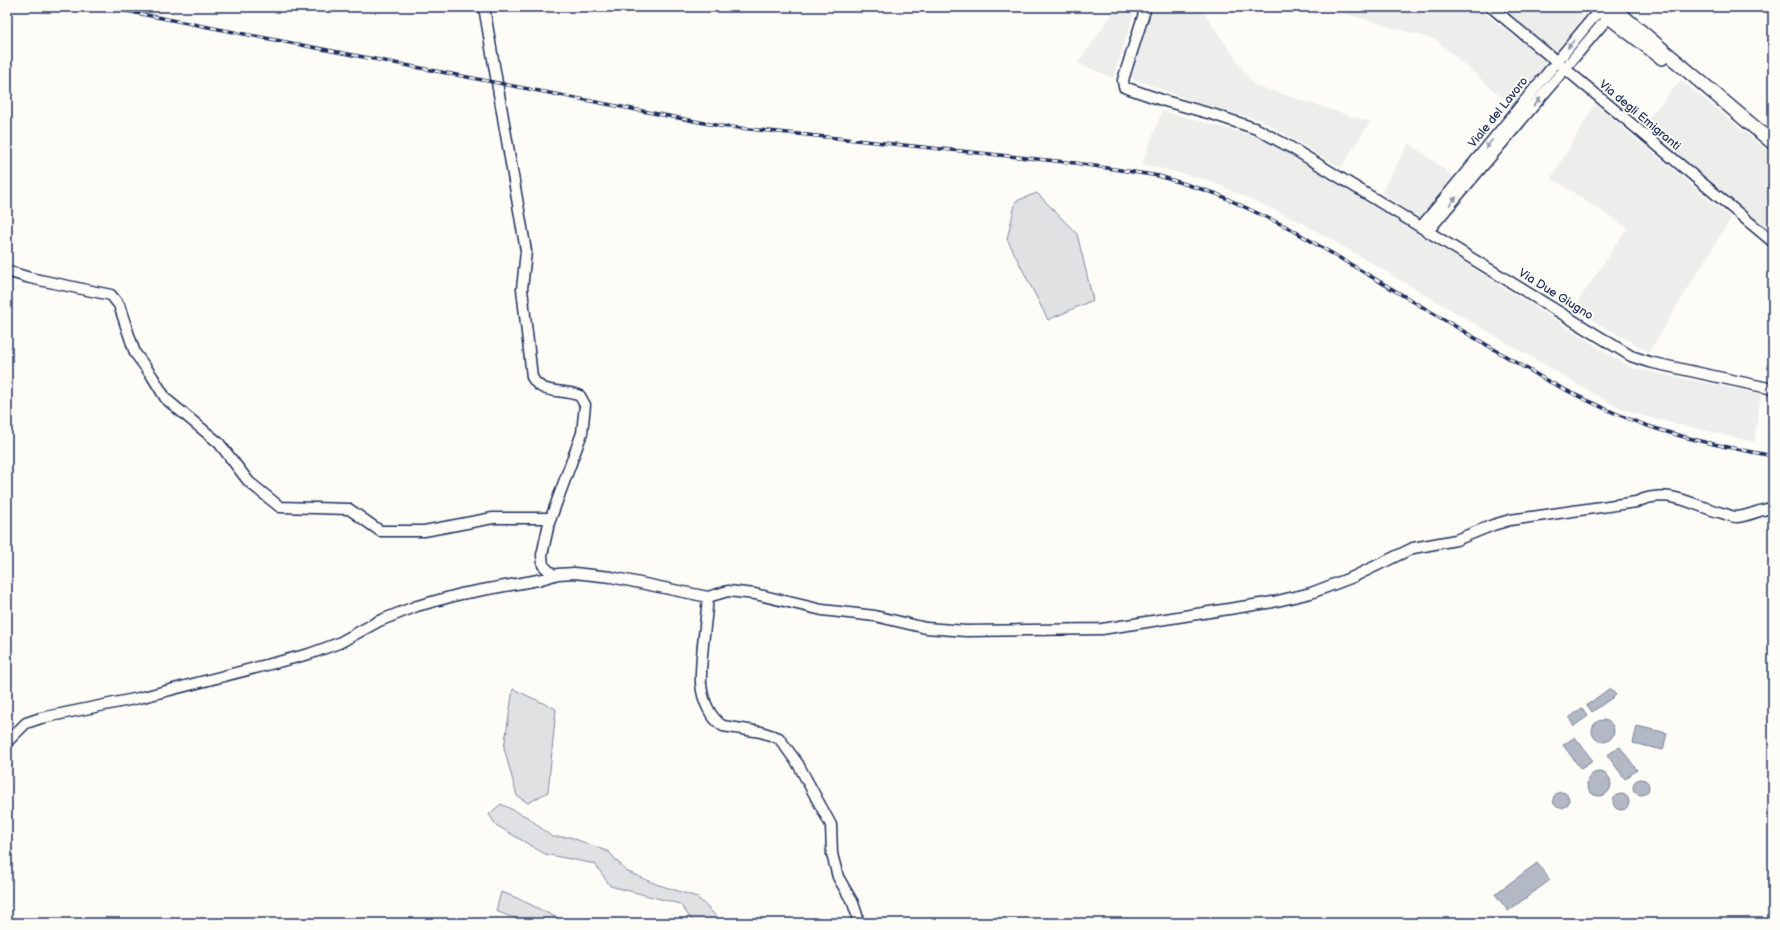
<svg xmlns="http://www.w3.org/2000/svg" width="1780" height="930" viewBox="0 0 1780 930" font-family="'Balsamiq Sans',sans-serif">
<style>
.built{fill:#edeeec}
.green{fill:#e0e1e3;stroke:#7e88a0}
.water{fill:#b3b8c5;stroke:#76819c}
.lines{fill:none;stroke-linecap:round;stroke-linejoin:round}
.minor-casing{stroke:#1b2f5e;stroke-width:13}
.major-casing{stroke:#1b2f5e;stroke-width:16}
.minor{stroke:#fdfcf7;stroke-width:10}
.major{stroke:#fdfcf7;stroke-width:13}
.rail-casing{stroke:#1b2f5e;stroke-width:3.5}
.rail{stroke:#fdfcf7;stroke-width:2;stroke-dasharray:6;stroke-linecap:butt}
.oneway{fill:#8c96aa}
.labels{text-anchor:middle;stroke-width:4;stroke-linejoin:round;paint-order:stroke}
.street-label{font-size:12px;fill:#1b2f5e;stroke:#fdfcf7}
</style>
<rect width="100%" height="100%" fill="#fdfcf7"/>
<filter id="ink" filterUnits="userSpaceOnUse"><feTurbulence type="fractalNoise" baseFrequency=".025" numOctaves="2"/><feDisplacementMap in="SourceGraphic" scale="8" xChannelSelector="R" yChannelSelector="G"/><feConvolveMatrix kernelMatrix="1 2 1 2 8 2 1 2 1" color-interpolation-filters="sRGB"/></filter>
<g filter="url(#ink)">
<path class="built" d="M1117 7H1136L1113 78 1078 63Z
M1153 7H1200L1254 85 1370 122 1341 168 1261 120 1206 106 1131 78Z
M1322 7H1476L1549 63 1512 106 1436 40Z
M1498 7H1577L1582 12 1583 19 1555 53Z
M1681 80 1773 155V232L1738 207 1642 126Z
M1595 104 1731 218 1649 352 1573 309 1627 228 1551 178Z
M1162 111 1262 138 1443 249 1631 368 1761 394 1754 442 1643 416 1608 402 1305 224 1208 180 1142 164Z
M1409 143 1453 176 1420 218 1381 193Z"/>
<path class="green" d="M1037 193 1077 234 1093 300 1048 320 1007 239 1016 201Z
M513 689 556 709 548 792 528 803 517 796 504 748Z
M501 804 529 818 552 837H570L609 852 626 871 656 884 697 897 723 923H694L680 904 610 886 595 864 545 854 496 825 489 814Z
M501 892C525 899 546 915 571 923H526L496 911Z"/>
<path class="water" d="M1610 688 1616 695 1592 712 1587 705Z
M1582 708 1588 716 1574 726 1569 718Z
M1592 731a11 11 0 1 1 22 0a11 11 0 1 1-22 0Z
M1637 726 1667 733 1663 750 1633 743Z
M1575 737 1593 761 1581 769 1563 745Z
M1620 747 1637 770 1625 779 1607 755Z
M1587 784a12 12 0 1 1 24 0a12 12 0 1 1-24 0Z
M1633 787a8 8 0 1 1 16 0a8 8 0 1 1-16 0Z
M1553 800a8 8 0 1 1 16 0a8 8 0 1 1-16 0Z
M1613 802a8 8 0 1 1 16 0a8 8 0 1 1-16 0Z
M1537 863 1550 880 1508 911 1495 894Z"/>
<g class="lines">
<defs>
<path id="minor" d="M484 7 526 251 522 289 532 377C542 396 563 388 580 396L585 405 582 433 549 523 542 555 543 565 553 575
M1146 7 1123 80 1124 87 1165 101 1215 115 1257 129 1290 147 1631 356 1649 362 1773 389
M1491 7 1773 242
M1421 227 1596 14
M1428 231 1605 21 1603 10
M7 271 30 278 111 295 119 305 135 353 152 376 166 399 219 443 249 482 280 507 349 509 380 531H424L493 518H551
M708 597C706 624 700 657 701 683 702 699 710 718 723 726L761 732 779 738 798 764 831 825 832 854 838 877 853 903 857 915V923
M7 742 26 723 41 718 139 698 309 654 339 643 379 621 417 606 461 594 538 580 558 574 574 573 611 577 708 597 728 591 755 594 822 610 875 616 926 628 966 631 1102 629 1273 602 1311 593 1353 577 1413 548 1456 540 1493 525 1510 520 1636 502C1670 487 1690 505 1722 513 1726 514 1732 517 1737 517 1749 516 1761 509 1773 508"/>
<path id="major" d="M1596 7 1662 58
M1612 7 1773 143"/>
</defs>
<use href="#minor" class="minor-casing"/>
<use href="#major" class="major-casing"/>
<use href="#minor" class="minor"/>
<use href="#major" class="major"/>
<defs>
<path id="rail" d="M105 7 720 126 1075 163 1159 176 1217 194 1289 228 1546 380C1579 397 1613 414 1648 426 1689 440 1731 448 1773 456"/>
</defs>
<use href="#rail" class="rail-casing"/>
<use href="#rail" class="rail"/>
</g>
<defs><path id="oneway-solid" d="M-6-.8H1V-3.2L6.5 0L1 3.2V.8H-6Z"/></defs>
<g class="oneway">
<use href="#oneway-solid" transform="translate(1571 44) rotate(129)"/>
<use href="#oneway-solid" transform="translate(1537 102) rotate(-50)"/>
<use href="#oneway-solid" transform="translate(1489 144) rotate(129)"/>
<use href="#oneway-solid" transform="translate(1453 201) rotate(-50)"/>
</g>
</g>
<g class="labels">
<g class="street-label">
<text transform="translate(1498 112) rotate(-51)" y="4">Viale del Lavoro</text>
<text transform="translate(1640 115) rotate(40)" y="4">Via degli Emigranti</text>
<text transform="translate(1556 294) rotate(32)" y="4">Via Due Giugno</text>
</g>
</g>
<rect width="1780" height="930" fill="none" stroke="#fdfcf7" stroke-width="24"/>
<rect x="12" y="12" width="1756" height="906" fill="none" stroke="#1b2f5e" stroke-width="1.5" filter="url(#ink)"/>
</svg>
